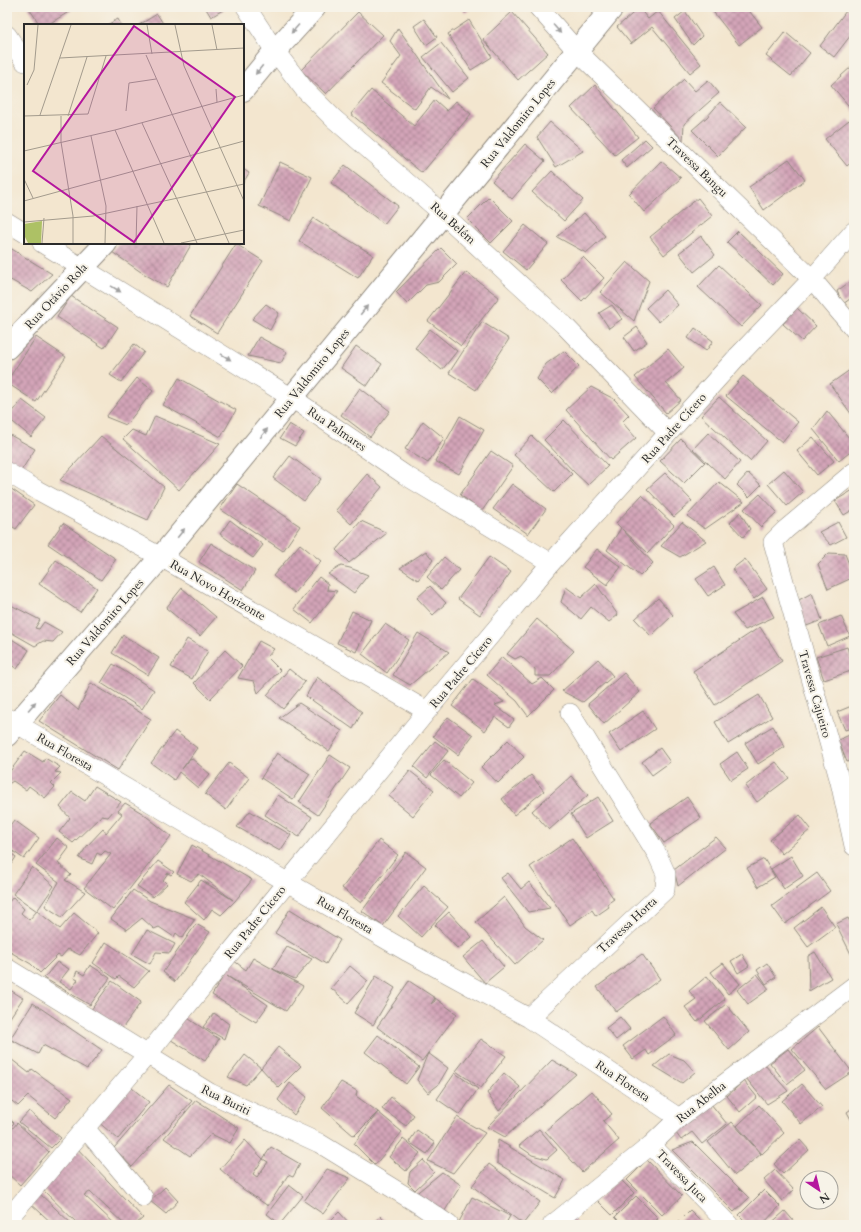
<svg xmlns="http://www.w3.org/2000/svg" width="861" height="1232" viewBox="0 0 861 1232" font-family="Cardo,serif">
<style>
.building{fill:url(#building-cross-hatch)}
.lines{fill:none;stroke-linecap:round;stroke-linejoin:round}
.street-casing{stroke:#8f887d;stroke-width:20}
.secondary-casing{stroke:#8f887d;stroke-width:24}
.street{stroke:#fff;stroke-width:19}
.secondary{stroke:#fff;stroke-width:22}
.oneway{fill:#a0a0a0}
.labels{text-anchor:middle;stroke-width:4;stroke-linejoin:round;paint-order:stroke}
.street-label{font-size:12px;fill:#2b2b2b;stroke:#f7f3e8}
.inset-road{fill:none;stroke:#a39b8d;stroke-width:1}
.view{fill:#b5179e;fill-opacity:0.15;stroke:#b5179e;stroke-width:2}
.inset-edge{fill:none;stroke:#2b2b2b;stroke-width:2}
</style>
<defs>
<pattern id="building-cross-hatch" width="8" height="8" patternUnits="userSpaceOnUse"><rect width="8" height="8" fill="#d3a4b8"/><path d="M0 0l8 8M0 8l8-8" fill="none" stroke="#ab8696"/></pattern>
</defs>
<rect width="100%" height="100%" fill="#f7f3e8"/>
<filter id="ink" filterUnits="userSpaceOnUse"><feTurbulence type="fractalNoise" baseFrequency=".025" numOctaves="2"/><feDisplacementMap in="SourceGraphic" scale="8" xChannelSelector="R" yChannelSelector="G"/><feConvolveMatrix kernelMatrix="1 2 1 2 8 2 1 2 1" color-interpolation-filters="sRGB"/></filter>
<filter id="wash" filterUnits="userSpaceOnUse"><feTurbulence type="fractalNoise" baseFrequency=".012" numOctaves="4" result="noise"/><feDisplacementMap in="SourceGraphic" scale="16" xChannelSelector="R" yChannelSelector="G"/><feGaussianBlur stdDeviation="0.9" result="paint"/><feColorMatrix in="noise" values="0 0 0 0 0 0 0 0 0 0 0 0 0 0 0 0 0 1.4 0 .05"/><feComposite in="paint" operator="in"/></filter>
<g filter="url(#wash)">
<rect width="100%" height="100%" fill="#f3e6cf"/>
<g id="blocks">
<path class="building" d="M28 7H70L72 10 47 25H40Z
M205 7H228L211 17Z
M460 7H473L465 13Z
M713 7H746L762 27 739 45 711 9Z
M849 7H854V31L834 57 820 46Z
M639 8 648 19 658 11 701 64 690 73 652 27 631 44 617 27Z
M685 11 702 36 693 45 675 19Z
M358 12 383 35 326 94 301 70Z
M512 12 548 53 518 80 483 39Z
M157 14 164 25H139Z
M118 19 121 25H107Z
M424 19 437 37 426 45 414 26Z
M469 20 492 57 471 70 448 34Z
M398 28 448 99 431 87 415 109 381 83 401 56 390 41Z
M785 32 810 53 791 76 766 56Z
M441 43 469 78 452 92 423 57Z
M851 67 854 70V112L831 85Z
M684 79 695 91 708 80 719 93 684 124 683 140 653 108Z
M595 85 638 137 615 155 571 108Z
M371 90 414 126 435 100 447 111 456 101 471 114 422 173 351 114Z
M720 102 746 127 718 156 692 130 707 117Z
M849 120 854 125V160L847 166 825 139Z
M550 122 583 151 556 167 537 137Z
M645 139 652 146 627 168 621 160Z
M525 144 545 161 512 199 492 181Z
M789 159 805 180 764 210 749 187Z
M661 161 681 178 644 212 629 194Z
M280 162 312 177 291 221 259 206Z
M345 165 398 206 384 224 331 183Z
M243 169 249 173 243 183Z
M552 171 583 200 564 221 532 192Z
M489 197 513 221 491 243 467 219Z
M698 198 712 216 664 255 650 237Z
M584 213 605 236 586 253 557 237Z
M314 218 373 255 358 278 299 241Z
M525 225 548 244 526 270 503 251Z
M738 231 783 274 773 285 727 242Z
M701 236 715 255 694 272 679 253Z
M119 243H192L167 287 141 272 112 252Z
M236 244 263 261 217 333 190 316Z
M7 246 52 274 32 292 7 278Z
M441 248 457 264 439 282 426 285 407 304 396 292Z
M583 257 604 278 582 301 561 280Z
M627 262 649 281 634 321 600 292Z
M719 265 762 305 741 327 698 287Z
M466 272 499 297 461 346 428 321Z
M854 279V296L843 304 837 291Z
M665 290 678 305 659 322 646 308Z
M71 296 118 327 104 348 57 317Z
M266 304 279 313 270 330 252 319Z
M612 305 622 319 609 328 599 313Z
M797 308 816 326 802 341 783 324Z
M482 322 509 339 476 390 449 373Z
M637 327 647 342 634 351 624 337Z
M695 328 713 341 706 351 688 338Z
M430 329 457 351 442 370 415 348Z
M36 337 66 357 36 402 7 383V381Z
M259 337 287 352 281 363 248 356Z
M134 344 144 352 121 382 110 375Z
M356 346 382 364 367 386 341 368Z
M668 349 684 368 666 383 681 400 666 413 635 377Z
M564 351 579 366 552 394 537 379 546 364Z
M854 367V418L830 384Z
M743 376 798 422 782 442 726 396Z
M137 378 153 391 126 425 106 417Z
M179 378 236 410 221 437 163 405Z
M591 387 614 399 629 415 622 422 636 438 611 460 566 410Z
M360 388 390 411 370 437 341 415Z
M719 397 767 441 750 461 701 416Z
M22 400 46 418 31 437 8 418Z
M827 411 854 444V449L839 461 813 429Z
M155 416 220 444 179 490 123 439 132 430 146 436Z
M460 416 484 430 459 474 435 461Z
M564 420 608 466 588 485 574 472 544 440Z
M423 421 444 438 428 463 405 449Z
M289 424 304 433 295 446 280 438Z
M708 433 740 462 725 479 693 449Z
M10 435 35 449 21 471 7 463V440Z
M101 436 164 487 148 520 60 480Z
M532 436 572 474 554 492 514 455Z
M813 437 834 461 817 475 797 451Z
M681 439 705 462 684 483 660 461Z
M491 451 513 466 482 511 460 495Z
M290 456 321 479 304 501 273 478Z
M784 470 803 492 787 506 768 484Z
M665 473 692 501 674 517 647 489Z
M748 473 761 485 749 497 737 485Z
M367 474 382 487 351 524 336 510Z
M719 482 744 502 705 529 687 516Z
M237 484 300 526 283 551 220 509Z
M512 484 546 509 528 534 493 509Z
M10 488 34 505 16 529 7 523V492Z
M853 490 854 492V509L844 515 835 501Z
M760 494 777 512 761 527 744 509Z
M642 495 674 525 648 553 622 529 653 563 640 576 607 550 621 528 616 523Z
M740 512 750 529 743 537 730 523Z
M230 520 263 545 253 558 220 534Z
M361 521 387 533 349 563 336 550Z
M682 522 706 541 680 557 661 546Z
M838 522 846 537 831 545 819 532Z
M63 523 116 559 101 580 48 544Z
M211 543 255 571 243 590 199 562Z
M300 544 321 561 294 593 273 576Z
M597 549 621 567 607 585 583 567Z
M426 551 433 560 418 580 400 568Z
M829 553 845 554 854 577 828 589 818 564Z
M444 557 459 570 441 590 427 577Z
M489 557 511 572 480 615 458 599Z
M745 559 767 589 754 599 732 569Z
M56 560 97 588 80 612 39 584Z
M341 566 350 568 368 575 354 593 328 574Z
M714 567 725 585 708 596 696 579Z
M319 577 328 584 327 590 337 591 312 623 294 609Z
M596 584 618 615 609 622 591 607 581 619 561 602 566 587 581 598Z
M430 586 446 603 433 615 417 598Z
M182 588 216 617 200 636 166 608Z
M812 593 822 620 804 627 795 602Z
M763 597 774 617 745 630 733 614Z
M658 598 673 615 651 636 635 619Z
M7 603 40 620 35 628 39 629 44 622 62 632 53 642 43 641 35 646 7 630Z
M352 611 371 620 356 652 337 643Z
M841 616 850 636 827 646 819 625Z
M537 619 574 651 550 676H535V669L521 656 515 659 507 654Z
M385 624 409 640 387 673 362 654Z
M760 627 782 661 715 705 693 671Z
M418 633 449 652 410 685 393 675Z
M123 635 159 658 148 675 112 653Z
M7 636 29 650 17 669 7 662Z
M187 639 208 651 192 679 171 667Z
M259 641 274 649 267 657 280 670 258 693 254 681 238 678Z
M847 647 854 670 824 680 816 657Z
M225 650 242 666 210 699 194 683Z
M502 657 532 684 542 678 554 690 528 716 517 701 487 675Z
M598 659 613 676 583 702 562 691Z
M113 664 154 690 142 709 101 683Z
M289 669 305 682 283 709 267 695Z
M624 673 640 692 604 724 588 704Z
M317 677 362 712 353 729 306 696Z
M473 679 504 702 495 705 514 720 509 727 495 717 485 731 452 706Z
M91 683 151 719 118 770 39 721 60 695 78 710Z
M759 695 772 717 728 744 715 722Z
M299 703 342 731 329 751 279 718Z
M854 705V727L845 730 837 712Z
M643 711 655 729 621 752 609 734Z
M448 717 473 735 458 755 433 736Z
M773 726 785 747 758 764 745 743Z
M175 731 197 748 182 769 191 758 210 774 198 788 179 772 174 780 151 763Z
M854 733V759L847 762 838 740Z
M508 740 524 757 498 783 481 767Z
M435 741 448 751 427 778 414 767Z
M660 748 670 762 652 775 642 762Z
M25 751 43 762 45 758 60 767 55 772 61 773 51 783 55 787 45 798 29 786 26 790 13 781 7 785V773L8 774Z
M737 752 748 769 731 780 720 764Z
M277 753 310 774 293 799 261 778Z
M330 755 350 768 318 815 299 802Z
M444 760 472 783 459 798 431 775Z
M776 762 789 778 757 802 745 786Z
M229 763 249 778 226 810 205 794Z
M410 771 434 790 413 816 389 796Z
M531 775 544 791 514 815 502 799Z
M571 776 588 795 549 830 532 811Z
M95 786 121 802 108 817 101 816 73 843 59 832 70 818 60 807 72 792 85 801Z
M278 795 312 817 299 837 265 815Z
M598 797 613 821 586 838 571 814Z
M687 797 701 818 664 843 650 823Z
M125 803 142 813 171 836 113 910 84 888 111 854 105 851 101 855 97 853 92 864 79 858 87 846 103 829 106 833 122 814 118 811Z
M250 811 291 835 280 851 237 827Z
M800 815 811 829 782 854 770 840Z
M14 820 39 838 24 859 7 847V829Z
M716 837 726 848 678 886 674 870Z
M57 838 69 848 58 863 71 875 65 880 85 892 62 917 45 906 59 882 36 865Z
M572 838 614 899 607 904 609 907 596 916 592 910 570 925 530 867Z
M379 840 398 855 361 903 342 888Z
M192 845 252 880 235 901 221 915 212 909 204 920 184 902 201 880 233 900 199 874 191 881 177 874Z
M7 850 16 857 7 871Z
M406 852 426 867 383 926 362 911Z
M791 856 803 876 784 889 771 869Z
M764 859 775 877 758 887 747 868Z
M158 861 174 872 171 875 168 873 163 880 167 884 153 897 137 886Z
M32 867 54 886 37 911 60 929 74 913 98 933 80 955 68 949 61 957 58 955 40 973 31 964 7 950V903H8L13 897 24 909 21 913 29 920 37 911 13 894Z
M508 873 521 889 529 882 550 908 528 912 501 878Z
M817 873 830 891 785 924 772 906Z
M424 886 448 907 421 937 398 916Z
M133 890 150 901 195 919 182 938 176 933 174 937 159 927 154 929 142 918 127 930 111 919Z
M504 897 525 926 543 940 515 965 476 922Z
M821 907 835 927 808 947 794 928Z
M290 909 340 940 326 964 275 933Z
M449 912 472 937 458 949 435 925Z
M848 918 854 929V953L851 954 836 924Z
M196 924 210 932 175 982 163 972Z
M147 930 175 944 170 953 156 952 150 964 132 954Z
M483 941 504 967 485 983 463 957Z
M106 942 149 971 134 987 119 976 116 979 93 963Z
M287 947 312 959 295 979 273 969Z
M815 952 831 978 809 991 808 956Z
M642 954 660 979 616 1012 597 987Z
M742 954 749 966 738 973 731 961Z
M253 958 303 986 286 1011 227 976 268 1005 256 1022 212 995 233 960 246 970Z
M57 962 69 969 59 982 71 989 78 980 74 978 77 971 84 975 90 965 110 978 90 1005 44 978Z
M723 963 740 984 728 994 711 972Z
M767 963 776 977 766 984 757 970Z
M350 966 368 981 348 1003 331 988Z
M757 974 769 989 748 1004 737 990Z
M376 976 395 988 373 1025 354 1013Z
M707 976 725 999 697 1022 685 1007 696 999 689 991Z
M112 981 141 1002 121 1030 91 1010Z
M409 981 435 998 431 1004 435 1001V998L457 1014 428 1053 448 1068 438 1085 428 1093 417 1080 428 1053 422 1061 377 1027Z
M7 988 23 998 7 1022Z
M33 1003 102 1050 87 1069 43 1045 38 1054 10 1039Z
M726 1004 749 1032 729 1050 705 1021Z
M214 1013 229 1024 224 1039 203 1027Z
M183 1015 219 1039 205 1061 168 1038Z
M663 1016 676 1035 649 1055 646 1050 633 1059 623 1046Z
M620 1017 630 1029 616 1040 606 1028Z
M818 1027 852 1072 826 1089 792 1049Z
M378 1035 419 1067 406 1084 365 1052Z
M481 1039 506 1056 481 1088 456 1071Z
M278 1047 301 1066 279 1088 261 1068Z
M788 1049 805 1070 787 1084 770 1063Z
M669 1054 684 1060 695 1072 682 1083 654 1066Z
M245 1055 261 1068 246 1085 228 1077Z
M7 1056 29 1073 32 1069 72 1098 55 1118 28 1096 18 1106 7 1097Z
M552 1060 576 1074 505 1137 487 1127Z
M764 1064 788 1091 767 1104 746 1078Z
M455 1073 478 1089 460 1115 437 1099Z
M504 1073 520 1087 499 1111 487 1093Z
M744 1081 757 1097 740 1112 727 1096Z
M341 1082 357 1091 356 1096 378 1112 354 1136 322 1108Z
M290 1083 307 1097 294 1115 278 1100Z
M127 1084 149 1102 118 1139 96 1120Z
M802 1084 822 1107 801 1124 782 1101Z
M169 1085 192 1101 132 1167 114 1148Z
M592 1091 612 1114 603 1121 619 1140 582 1172 545 1131Z
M391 1097 414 1115 406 1126 382 1109Z
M196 1100 239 1128 230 1143 211 1134 190 1156 164 1138Z
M711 1104 727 1124 702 1144 692 1132 681 1140 676 1133Z
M759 1105 784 1133 762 1154 737 1126Z
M854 1107V1125L847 1112Z
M29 1111 61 1138 51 1148 19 1122Z
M378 1112 402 1132 375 1165 354 1144Z
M7 1116 14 1123 7 1130Z
M457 1117 485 1133 453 1173 428 1161Z
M732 1122 761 1154 735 1175 708 1142Z
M17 1123 49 1152 20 1185 7 1173V1135Z
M539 1129 557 1150 547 1159 532 1155 519 1146Z
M417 1130 435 1143 427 1154 409 1142Z
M403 1139 420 1153 406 1171 389 1157Z
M245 1140 263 1159 253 1174 257 1177 268 1162 263 1159 271 1147 300 1164 293 1177 288 1175 268 1206 243 1189 220 1169Z
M498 1140 565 1180 555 1198 497 1163Z
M800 1140 809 1150 783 1174 774 1164Z
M693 1142 749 1198 734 1212 672 1150Z
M75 1146 143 1218 135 1225H125L90 1192 84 1195 116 1225H79L42 1189Z
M423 1160 434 1172 415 1190 408 1183 410 1172Z
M647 1160 682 1196 662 1215 627 1180Z
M489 1164 540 1202 523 1224 472 1186Z
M327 1169 350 1178 323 1214 304 1201Z
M775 1170 794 1190 782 1201 764 1180Z
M442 1172 461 1185 441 1217 413 1196Z
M619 1178 634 1193 612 1215 597 1200Z
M289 1185 303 1196 280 1224 267 1214Z
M165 1187 178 1201 166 1214 150 1201Z
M764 1190 780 1206 762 1225H749L739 1215Z
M39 1193 73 1225H54L29 1202Z
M636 1196 658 1218 651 1225H623L615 1217Z
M472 1197 510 1216 505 1225H465L459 1222Z
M690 1210 705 1225H675Z
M785 1211 797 1225H769Z
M339 1212 351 1225H326Z
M381 1216 389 1225H371Z
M571 1216 579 1225H560Z"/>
</g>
</g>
<g filter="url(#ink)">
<use href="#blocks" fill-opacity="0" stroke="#8f887d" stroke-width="1"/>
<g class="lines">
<defs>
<path id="street" d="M246 7 275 51 304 89 333 118 443 214 564 325 668 433
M538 7 577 51 812 279 854 329
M7 35 25 62
M7 222 25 233
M42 243 292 398 405 475 551 563
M7 472 37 490 161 557 427 711
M854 472 785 530 773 542 840 782 854 846
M7 718 204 834 408 952 529 1018 679 1118
M7 968 210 1093 319 1143 420 1205 449 1225
M529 1018 665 890 666 874 657 854 570 713
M85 1128 143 1197
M651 1145 729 1225
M7 1220 147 1055 427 711 551 563 737 357 812 279 854 231
M552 1225 651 1145 679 1118 854 986"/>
<path id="secondary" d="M243 90 275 51 315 7
M7 348 106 243
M7 735 161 557 613 7"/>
</defs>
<use href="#street" class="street-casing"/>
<use href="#secondary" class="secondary-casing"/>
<use href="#street" class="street"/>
<use href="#secondary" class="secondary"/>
</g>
<defs><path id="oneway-solid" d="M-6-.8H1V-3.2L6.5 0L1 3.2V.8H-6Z"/></defs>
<g class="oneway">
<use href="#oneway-solid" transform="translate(295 29) rotate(132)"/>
<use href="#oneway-solid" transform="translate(557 29) rotate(49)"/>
<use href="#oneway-solid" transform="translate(259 70) rotate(129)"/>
<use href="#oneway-solid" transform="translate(116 289) rotate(32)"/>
<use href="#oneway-solid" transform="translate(364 310) rotate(-51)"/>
<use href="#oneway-solid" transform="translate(226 357) rotate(32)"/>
<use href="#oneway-solid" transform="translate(264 433) rotate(-51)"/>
<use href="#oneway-solid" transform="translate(181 533) rotate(-51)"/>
<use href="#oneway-solid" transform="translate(32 706) rotate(-49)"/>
</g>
</g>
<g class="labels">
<g class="street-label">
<text transform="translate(518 123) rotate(-51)" y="4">Rua Valdomiro Lopes</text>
<text transform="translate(697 167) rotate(44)" y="4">Travessa Bangu</text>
<text transform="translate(453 223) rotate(42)" y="4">Rua Belém</text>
<text transform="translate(56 296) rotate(-47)" y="4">Rua Otávio Rola</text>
<text transform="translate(312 373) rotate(-51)" y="4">Rua Valdomiro Lopes</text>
<text transform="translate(674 428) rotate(-48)" y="4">Rua Padre Cícero</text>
<text transform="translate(337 429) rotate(34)" y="4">Rua Palmares</text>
<text transform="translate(218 590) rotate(30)" y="4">Rua Novo Horizonte</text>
<text transform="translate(105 622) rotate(-49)" y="4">Rua Valdomiro Lopes</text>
<text transform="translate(461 672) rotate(-50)" y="4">Rua Padre Cícero</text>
<text transform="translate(815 694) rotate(74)" y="4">Travessa Cajueiro</text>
<text transform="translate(65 752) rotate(30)" y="4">Rua Floresta</text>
<text transform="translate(345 915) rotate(30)" y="4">Rua Floresta</text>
<text transform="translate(255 922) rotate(-51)" y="4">Rua Padre Cícero</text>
<text transform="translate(627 925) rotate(-43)" y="4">Travessa Horta</text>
<text transform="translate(623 1081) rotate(34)" y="4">Rua Floresta</text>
<text transform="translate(226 1100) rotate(26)" y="4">Rua Buriti</text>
<text transform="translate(701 1102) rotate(-38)" y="4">Rua Abelha</text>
<text transform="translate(682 1176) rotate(46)" y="4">Travessa Juca</text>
</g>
</g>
<g transform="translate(24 24)">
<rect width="220" height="220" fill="#f3e6cf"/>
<path d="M18 197 17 219H4L0 211V200Z" fill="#adc165"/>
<path class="inset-road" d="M123 1 128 30M151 1 160 42 220 177M188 1 193 26M122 31 205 219M36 34 220 24M3 61 10 46 14 1M192 65 193 78M102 87 105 59 132 55M16 91 47 1M0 92 64 90 82 32M37 92V118L49 192V219M44 92 63 33M118 99 173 219M91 106 140 219M67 112 82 182 81 219M0 127 91 106 220 71M0 155 9 174M0 177 220 117M0 198 69 192 220 160M18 219 20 194M112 219 113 182M157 219 220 206"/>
<path class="view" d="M110 2 211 73 110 218 9 147Z"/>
<rect width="220" height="220" class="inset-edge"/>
</g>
<rect width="861" height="1232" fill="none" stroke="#f7f3e8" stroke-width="24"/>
<g transform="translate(819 1190) rotate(145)"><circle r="19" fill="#f7f3e8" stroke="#a5a39c"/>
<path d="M0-3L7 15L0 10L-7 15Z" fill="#b5179e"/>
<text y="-6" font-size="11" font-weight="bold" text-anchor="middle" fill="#2b2b2b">N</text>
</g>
</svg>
